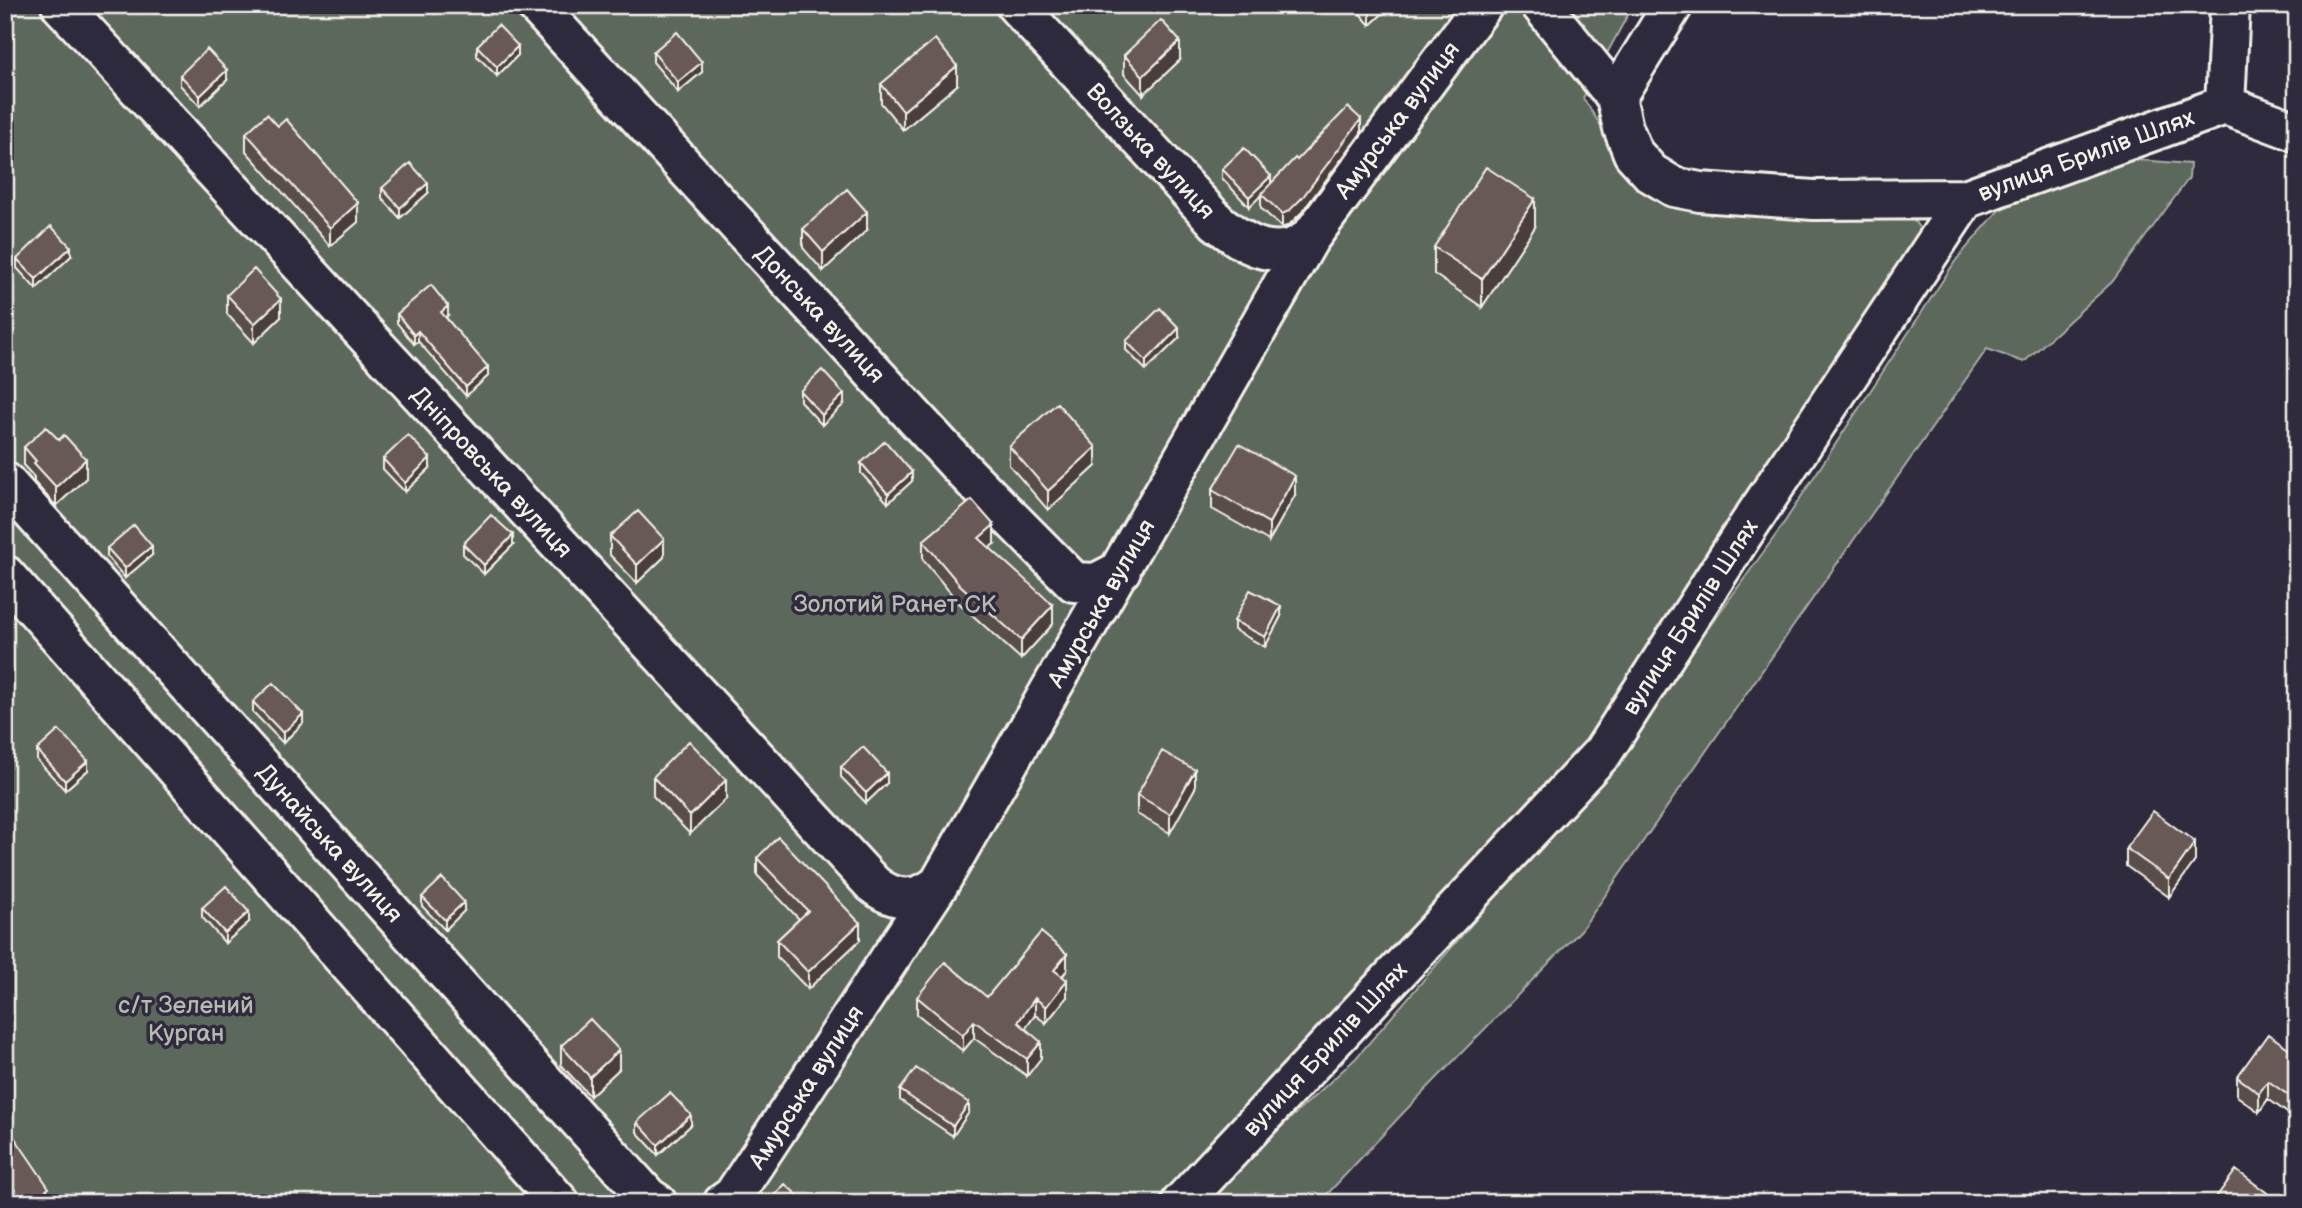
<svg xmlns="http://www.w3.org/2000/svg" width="2302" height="1208" viewBox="0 0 2302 1208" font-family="'Balsamiq Sans',sans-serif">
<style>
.green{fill:#5b675c;stroke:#a8aca2;stroke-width:2}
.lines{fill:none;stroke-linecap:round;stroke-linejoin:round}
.minor-casing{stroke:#f4f1e8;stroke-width:44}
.minor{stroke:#2f2a3d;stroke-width:38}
.wall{fill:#594d4a;stroke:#f4f1e8;stroke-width:2}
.shaded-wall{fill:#493e3c;stroke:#f4f1e8;stroke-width:2}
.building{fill:#685956;stroke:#f4f1e8;stroke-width:2}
.labels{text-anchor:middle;stroke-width:7;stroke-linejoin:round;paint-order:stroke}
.street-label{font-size:24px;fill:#f4f1e8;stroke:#2f2a3d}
.park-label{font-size:24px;fill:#b7bab0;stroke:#2f2a3d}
</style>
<rect width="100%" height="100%" fill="#2f2a3d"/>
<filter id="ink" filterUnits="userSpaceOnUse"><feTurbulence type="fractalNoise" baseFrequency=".0143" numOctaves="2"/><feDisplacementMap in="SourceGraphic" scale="14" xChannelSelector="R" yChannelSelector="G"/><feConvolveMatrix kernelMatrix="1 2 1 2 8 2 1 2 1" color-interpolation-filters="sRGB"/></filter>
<g filter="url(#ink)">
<path class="green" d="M5 5H1633L1583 98 1646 195 1711 215 1709 200 1907 211 1920 229 1909 262 1589 751 1168 1203H5Z
M2112 158 2190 164 2189 178 2112 282 2024 362 1987 349 1581 930 1403 1113 1319 1203H1202L1257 1149 1356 1058 1607 768 1778 532 1956 260 1999 210 2066 182Z"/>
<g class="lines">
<defs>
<path id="minor" d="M61 5 873 884C895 902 917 902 939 884
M536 5 964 471 1074 582 1096 583 1121 570
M1016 5 1217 222C1237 238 1261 256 1289 249 1295 248 1303 242 1309 239
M1541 5 1616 97 1673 5
M1616 97 1623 128 1633 153 1651 173 1674 187 1700 192 1814 200 1965 199
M2225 105 2230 5
M2225 105 2297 132
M5 482 648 1197 657 1203
M5 575 560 1203
M723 1203 733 1196 939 884 1309 239 1483 5
M1181 1203 1603 752 1741 537 1965 199 2225 105"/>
</defs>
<use href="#minor" class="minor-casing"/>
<use href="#minor" class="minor"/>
</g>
<path class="wall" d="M427 5H443L435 13Z
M578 5H592L584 12Z
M1352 5H1392L1370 25Z
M477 46 518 55 497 76 477 56Z
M653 52 702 72 678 92 653 62Z
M1124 55 1180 60 1143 95 1124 74Z
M180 75 227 80 200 106 180 85Z
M881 84 957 85 903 130 881 103Z
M278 126 358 222 330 246 246 151V133Z
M1361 133 1302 212 1289 225 1282 228 1261 208V195L1249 207 1222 178V169L1271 184 1297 160Z
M382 188 428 193 400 218 382 198Z
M1535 227 1482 307 1434 274V247Z
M803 229 867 230 823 271 803 248Z
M71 256 36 289 17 268V259Z
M227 295 281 317 254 343 227 314Z
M397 314 448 315 446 317 488 376 466 396 418 341 414 344 397 323Z
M1179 338 1146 370 1126 350V341Z
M800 391 844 404 822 425 800 401Z
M59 440 86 478 56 506 34 482V477L24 466V447Z
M1009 446 1096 466 1048 510 1009 465Z
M383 459 430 468 405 492 383 469Z
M861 463 912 481 888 503 861 473Z
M1212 490 1295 495 1269 541 1212 509Z
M610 536 664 557 637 583 610 555Z
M923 541 994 544 989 547 1053 624 1021 659 959 603 923 560Z
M463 544 513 545 484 574 463 554Z
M107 548 152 555 125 578 107 557Z
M1281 616 1265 647 1234 630V621Z
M253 702 303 723 283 743 253 712Z
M37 750 88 770 65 790 37 760Z
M841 767 887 783 866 803 841 777Z
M653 777 726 799 690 834 653 796Z
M1195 788 1170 833 1137 814V795Z
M2126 848 2195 861 2169 897 2126 866Z
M757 858 860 940 808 989 777 957V940L799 919 757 875Z
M422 897 464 911 445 930 422 906Z
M202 908 249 922 225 943 202 917Z
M1067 970 1063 976 1067 997 1046 1023 1035 1015 1025 1029 1041 1058 1027 1076 974 1038 963 1051 917 1014V997H987Z
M561 1046 619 1069 590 1096 561 1065Z
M2297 1054V1120L2268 1099 2259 1112 2237 1096V1077Z
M900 1090 969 1112 953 1136 900 1100Z
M637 1122 691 1125 658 1155 637 1132Z
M5 1126 49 1196 55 1203H12L5 1193Z"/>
<path class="shaded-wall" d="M435 5H443L435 13Z
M584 5H592L584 12Z
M1371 5H1392L1370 25V6Z
M1180 41V60L1143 95V76Z
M518 46V55L497 76V67Z
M702 62V72L678 92V82Z
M957 66V85L903 130V111Z
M227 70V80L200 106V96Z
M1361 119V133L1302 212 1289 225 1282 228V214Z
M1271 176V186L1249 207V197Z
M428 183V193L400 218V208Z
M1535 199V227L1482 307V279Z
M358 203V222L330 246V228Z
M867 212V230L823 271V252Z
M71 247V256L36 289V279Z
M281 299V317L254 343V324Z
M448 306V315L441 321V312Z
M1179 328V338L1146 370V361Z
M418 331V341L414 344V335Z
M488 367V376L466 396V387Z
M844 394V404L822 425V415Z
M1096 447V466L1048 510V491Z
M430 458V468L405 492V483Z
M86 459V478L56 506V487Z
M912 472V481L888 503V494Z
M1295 476V495L1269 541V523Z
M994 525V544L979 556V538Z
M513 535V545L484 574V565Z
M664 539V557L637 583V565Z
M152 546V555L125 578V568Z
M1053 605V624L1021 659V640Z
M1281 606V616L1265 647V637Z
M303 714V723L283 743V733Z
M88 761V770L65 790V781Z
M1195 770V788L1170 833V814Z
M887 773V783L866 803V793Z
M726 780V799L690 834V816Z
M2195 842V861L2169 897V879Z
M464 902V911L445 930V920Z
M249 912V922L225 943V933Z
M860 923V940L808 989V972Z
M1067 954V970L1054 986V970Z
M1067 980V997L1046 1023V1007Z
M1035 998V1015L1018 1039V1022Z
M974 1021V1038L963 1051V1035Z
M1041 1042V1058L1027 1076V1059Z
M619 1050V1069L590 1096V1077Z
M2268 1081V1099L2259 1112V1093Z
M969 1103V1112L953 1136V1126Z
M691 1115V1125L658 1155V1145Z"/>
<path class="building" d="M1161 20 1180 41 1143 76 1124 55Z
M498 25 518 46 497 67 477 46Z
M677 32 702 62 678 82 653 52Z
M935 39 957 66 903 111 881 84Z
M207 49 227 70 200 96 180 75Z
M1348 107 1361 119 1302 198 1289 211 1282 214 1261 194 1295 158 1297 160Z
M267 114 278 126 286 119 358 203 330 228 246 133Z
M1244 148 1271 176 1249 197 1222 169Z
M410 163 428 183 400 208 382 188Z
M1486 167 1535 199 1482 279 1434 247Z
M847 189 867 212 823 252 803 229Z
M51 226 71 247 36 279 17 259Z
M254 269 281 299 254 324 227 295Z
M431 285 448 306 441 312 488 367 466 387 418 331 414 335 397 314Z
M1160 308 1179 328 1146 361 1126 341Z
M822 370 844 394 822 415 800 391Z
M1057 403 1096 447 1048 491 1009 446Z
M46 427 59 440 64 435 86 459 56 487 34 463 36 461 24 447Z
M408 435 430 458 405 483 383 459Z
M885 441 912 472 888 494 861 463Z
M1239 444 1295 476 1269 523 1212 490Z
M972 500 994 525 979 538 1053 605 1021 640 959 584 923 541Z
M638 511 664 539 637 565 610 536Z
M491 515 513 535 484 565 463 544Z
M134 525 152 546 125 568 107 548Z
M1250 590 1281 606 1265 637 1234 621Z
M273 683 303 714 283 733 253 702Z
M59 730 88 761 65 781 37 750Z
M689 741 726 780 690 816 653 777Z
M863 747 887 773 866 793 841 767Z
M1162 751 1195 770 1170 814 1137 795Z
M2153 811 2195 842 2169 879 2126 848Z
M778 837 860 923 808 972 777 940 808 911 757 858Z
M442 878 464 902 445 920 422 897Z
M226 886 249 912 225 933 202 908Z
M1041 932 1067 954 1054 970 1067 980 1046 1007 1035 998 1018 1022 1041 1042 1027 1059 974 1021 963 1035 917 997 945 962 987 997Z
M590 1019 619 1050 590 1077 561 1046Z
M2268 1034 2297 1054V1101L2268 1081 2259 1093 2237 1077Z
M916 1068 969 1103 953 1126 900 1090Z
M670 1093 691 1115 658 1145 637 1122Z
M5 1126 15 1138 49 1188 45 1191 55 1203H24L5 1176Z
M2236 1170 2281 1203H2212Z
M785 1184 806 1203H768Z
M2169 1194 2182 1203H2162Z"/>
</g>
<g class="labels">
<g class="street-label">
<text transform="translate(1397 120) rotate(-53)" y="8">Амурська вулиця</text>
<text transform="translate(1151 151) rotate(47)" y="8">Волзька вулиця</text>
<text transform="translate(2086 155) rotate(-20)" y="8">вулиця Брилів Шлях</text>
<text transform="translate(820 314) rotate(47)" y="8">Донська вулиця</text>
<text transform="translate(492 472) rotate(47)" y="8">Дніпровська вулиця</text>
<text transform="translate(1101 603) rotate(-60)" y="8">Амурська вулиця</text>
<text transform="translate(1690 617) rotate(-57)" y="8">вулиця Брилів Шлях</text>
<text transform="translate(330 843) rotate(48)" y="8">Дунайська вулиця</text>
<text transform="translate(1325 1049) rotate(-47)" y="8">вулиця Брилів Шлях</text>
<text transform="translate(806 1087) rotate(-57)" y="8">Амурська вулиця</text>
</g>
<g class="park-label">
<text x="895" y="612">Золотий Ранет СК</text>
<text x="186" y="1013">с/т Зелений<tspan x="186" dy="28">Курган</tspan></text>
</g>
</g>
<rect width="2302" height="1208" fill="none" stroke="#2f2a3d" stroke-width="28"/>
<rect x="14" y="14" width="2274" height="1180" fill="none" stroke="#f4f1e8" stroke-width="2.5" filter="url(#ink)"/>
</svg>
